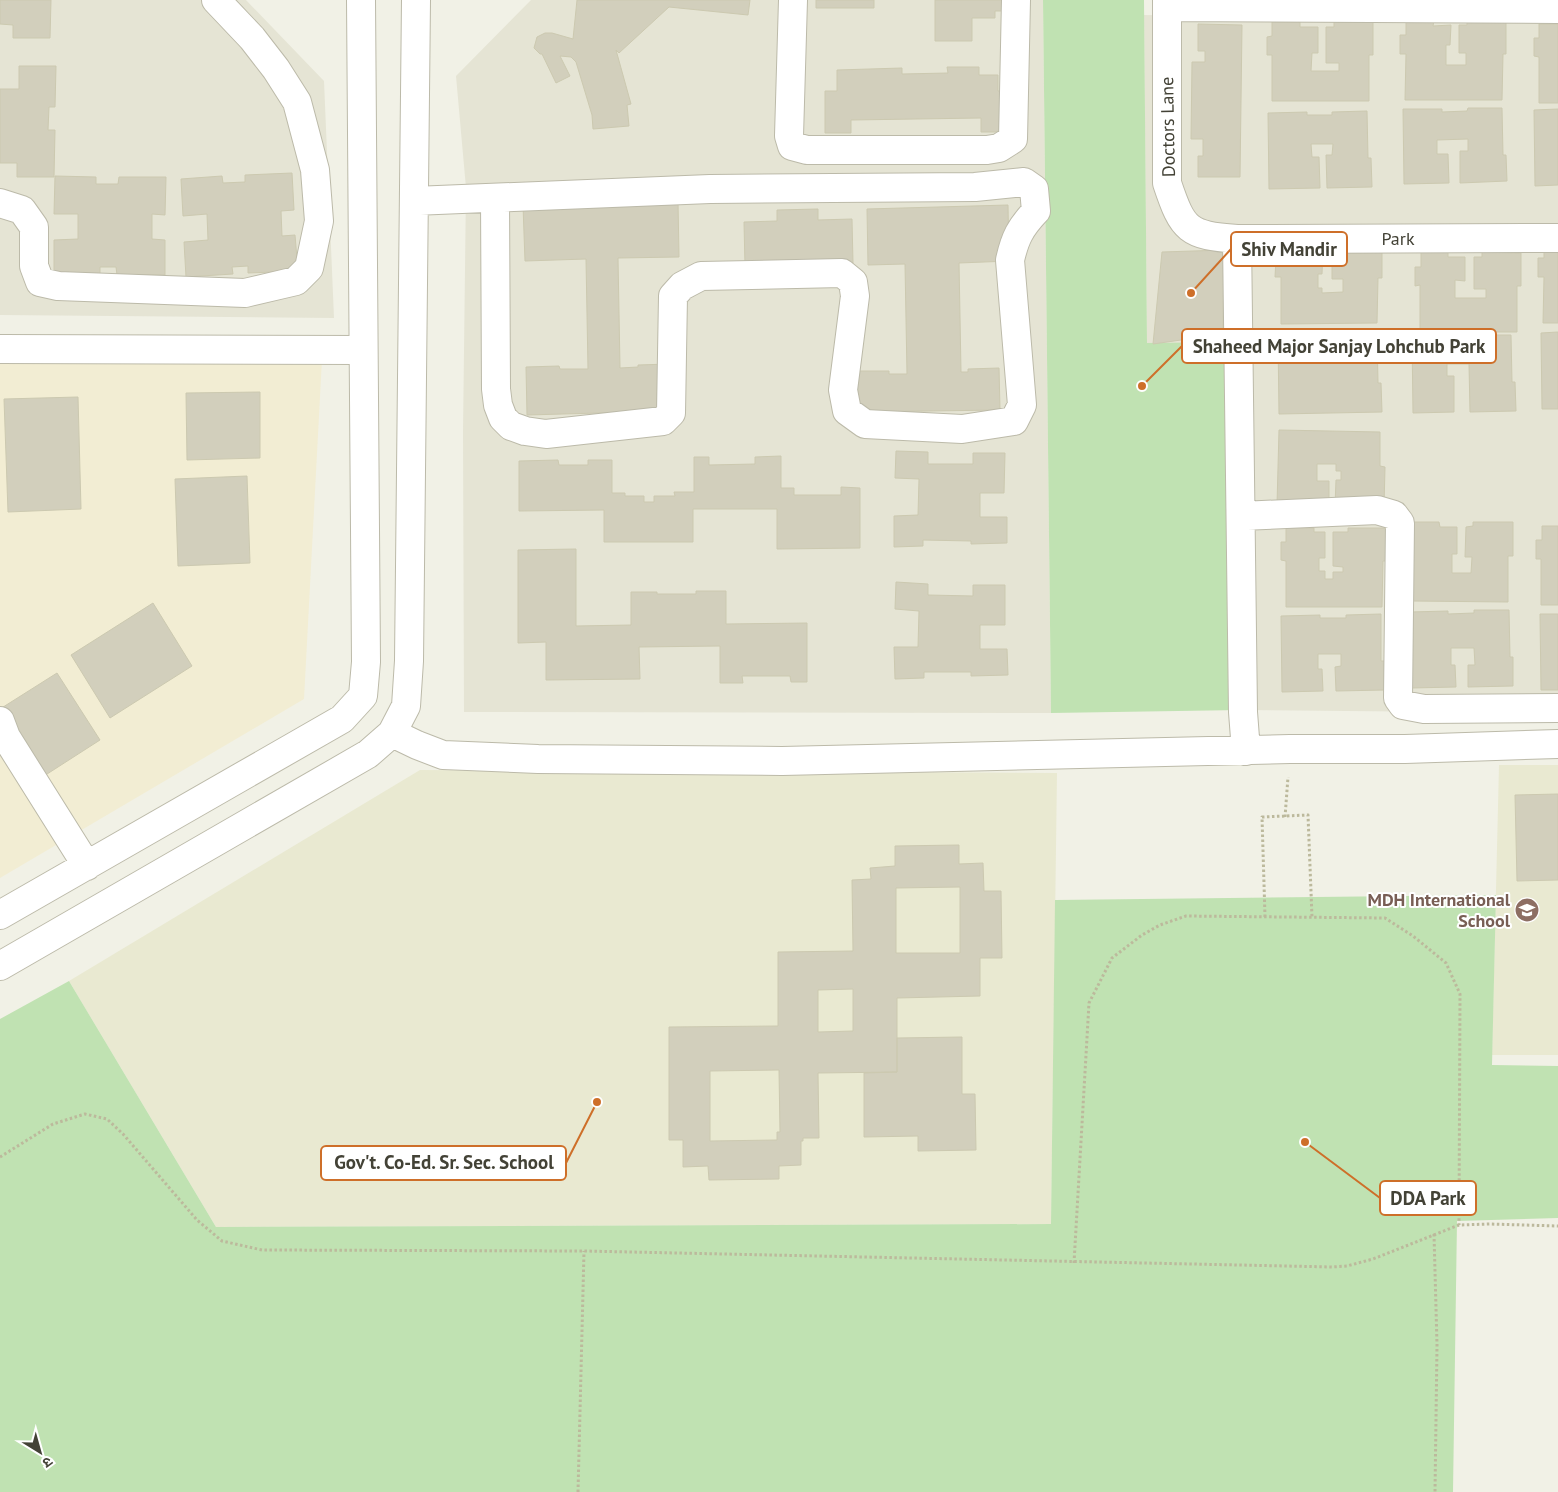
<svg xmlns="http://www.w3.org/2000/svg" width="1558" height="1492" viewBox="0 0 1558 1492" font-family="'PT Sans','Noto Sans Devanagari',sans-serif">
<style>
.residential{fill:#e5e4d4}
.commercial{fill:#f2edd3}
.education{fill:#e9e9d1}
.green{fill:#c0e2b2}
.building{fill:#d2cfbc;stroke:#ccc9b0;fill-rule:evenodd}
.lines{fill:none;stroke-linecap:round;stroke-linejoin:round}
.minor-casing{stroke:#bcbaa9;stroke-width:30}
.path{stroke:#bcb99c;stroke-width:3;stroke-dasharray:2.5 2.5;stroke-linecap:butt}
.minor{stroke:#fff;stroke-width:28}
.labels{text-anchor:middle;stroke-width:4;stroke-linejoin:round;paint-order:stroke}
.street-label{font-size:18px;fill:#434236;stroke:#fff}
.education-label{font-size:18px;font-weight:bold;fill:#785e54;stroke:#fff;text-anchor:end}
.leader{fill:none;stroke:#ce6f29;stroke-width:2}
.callout-dot{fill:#ce6f29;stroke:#fff;stroke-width:2}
.callout{fill:#fff;stroke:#ce6f29;stroke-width:2}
.callout-label{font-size:19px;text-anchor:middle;font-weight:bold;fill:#434236}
</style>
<rect width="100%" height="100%" fill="#f1f1e6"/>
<path class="residential" d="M0 0H246L324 81 334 318 0 315Z
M531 0H1043L1051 713 464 712 463 432 466 188 456 76Z
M1144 15 1558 21V713L1241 710 1147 344Z"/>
<path class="commercial" d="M0 352 322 359 304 699 0 878Z"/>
<path class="education" d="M1499 765H1558V1055H1492Z
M420 770 1057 773 1051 1224 216 1227 69 981Z"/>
<path class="green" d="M1043 0H1144L1147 343 1237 342 1241 710 1051 713Z
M1496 895 1492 1065 1558 1066V1218L1457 1221 1453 1492H0V1019L69 981 216 1227 1051 1224 1055 900Z"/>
<path class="building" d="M0 0H51L50 38H13V25L0 24Z
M577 0H750L748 15 669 7 619 53 616 50 631 104 627 105 629 126 593 129 592 115 576 62 571 57 560 56 570 76 556 83 542 54H540L534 48 537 37 545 33H552L573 39Z
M816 0H874V8H816Z
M935 0H1013L1004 11H995V18H972V41H935Z
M1406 21H1434L1433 26 1451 25 1450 45H1446V65H1466V53H1459V25H1467V21H1506V54H1503L1502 100H1405L1406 54H1400V35H1406Z
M1272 22H1300V27H1318V53H1312L1311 71H1339V63H1326V27H1334V22H1373V55H1369V101H1272V55H1267V37L1272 36Z
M1198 24 1242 25 1240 177H1198V156H1203V139H1191L1192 62H1205V51H1198Z
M1539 24H1558V103H1539V57L1534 56V38H1539Z
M19 66H56L55 107H49L48 130H55L54 177H17V163H0V89H19Z
M947 67H979V75H998V91H1005L1006 132H981V118L851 120V133H825V91H837V70L902 68V74L948 73Z
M1468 108H1502L1503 155H1506L1507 181 1460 183V151H1468V139L1437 140V154H1448L1449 183 1404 184 1403 109H1442V112L1467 111Z
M1558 109V185L1535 186 1534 110Z
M1367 111 1368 158H1371L1372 187 1327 188 1326 155H1332L1333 144H1311L1312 157H1319L1320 188 1269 189 1268 113 1307 112V115H1332V112Z
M292 173 294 210 281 211 282 236 295 235 298 271 248 273V266L232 267 233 274 186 277 184 242 208 240 207 214 183 216 181 179 222 176 223 183 245 182V175Z
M55 176 96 177V184H118L119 177H166L165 215 152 214V239L165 240V275H117L116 267H100V275H54V240L78 239V214H54Z
M678 201 679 257 618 258 620 368 638 367V365L669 364 670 411 527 415 526 367 559 366 560 369H588L586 259 525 261 523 205Z
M1008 205 1009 261 959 263 961 372H968V369L999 368 1000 410 858 412 856 371H889V374H907L905 264 868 265 867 209Z
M818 209V220L852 219 853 263 745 266 744 222 777 221V210Z
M1281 244 1323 249 1322 274H1318V288H1322V293L1343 292V279H1332V249L1382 244V278H1378L1377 323 1281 324V277H1275L1276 259H1281Z
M1544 244H1558V323H1543L1544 277H1538V258H1544Z
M1224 250 1223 334 1153 344 1162 252Z
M1421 252H1448V257H1465V281L1455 280V298H1486V289H1474V257H1482V252L1521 253V286H1517V332H1420V285L1415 286V267H1421Z
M1558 332V409H1542L1541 333Z
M1377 335 1378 383H1381L1382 412 1279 414 1278 338 1317 337V340H1343V337Z
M1477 335H1511L1512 382H1515L1516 411 1470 412 1469 364H1447V376H1454V412L1413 413 1412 337 1451 336V339H1476Z
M260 392V458L187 460 186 393Z
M78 397 81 509 8 512 4 399Z
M1279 430 1380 432V466L1385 467 1384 507 1335 506 1336 480H1341V471H1336V464H1317V481H1329V506L1277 505Z
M896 451 928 452V464H973V453H1005L1004 493H980V517H1007V543L971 544V541L923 540V546L894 547V516L918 515 919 479 895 478Z
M781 456V488H794V495H841V487L860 488V548L777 549V509H693V542H604V510L519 511V461L558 460 559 465H588V460H612V493H625V496H644V502H654V496H675L674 492H694V457H709V465L755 464V457Z
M247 476 250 563 178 566 175 479Z
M1412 522H1439L1440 527H1457V554H1452V573H1471L1472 557H1465L1466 527 1473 526V522H1513V556H1508V602L1412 601Z
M1542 526H1558V605H1541V559H1536V540H1542Z
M1286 527 1314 528V532H1325V558H1319V571H1325V579H1333V572H1343V567L1333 566V532H1348V528H1387V561H1383L1382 607H1286V561L1281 560V542H1286Z
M576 549V626L631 625V592H657V594H696V591H726V624L807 623V682H791L790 676H742L743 683H720V646L639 647 640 679 546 680V642L518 643V550Z
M896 582 928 584V595L973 596V585H1005V625H980V649H1007L1008 675 971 676V672H924V678L895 679 894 647H918L919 611 895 609Z
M153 603 192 666 110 718 71 655Z
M1474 610H1509L1510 657H1513V686L1468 687V665H1475L1474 648H1451V665H1455L1456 687 1411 688 1410 612 1448 611V614L1474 613Z
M1381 614V661H1385V690L1336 691 1335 667 1341 666V654H1318V669H1322L1323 691 1282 692 1281 616 1320 615V618H1346V615Z
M1540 614H1558V690H1541Z
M57 673 100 740 44 776 0 709Z
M1558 794V880L1517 881 1515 795Z
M959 845V864L983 863 984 891H1001L1002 958H980V996L897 998V1072L818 1073 819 1138H803V1141H801V1165L779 1166V1179L709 1180 708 1166 683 1167V1140H669V1027L778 1026V952L853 951 852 880 871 879 870 868 895 866V846ZM960 887V953H896V888ZM853 989V1031L818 1032V990ZM779 1070 780 1132H777V1140L710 1141V1071Z
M962 1037V1094H975L976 1150 918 1151V1136L864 1137V1073L897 1072V1038Z"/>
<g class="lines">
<defs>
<path id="minor" d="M793 0 789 136 792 146 807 150H987L999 148 1013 139 1016 0
M1167 0V183C1183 231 1188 235 1237 239L1558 238
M1167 7 1558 9
M414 201 710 189 975 187 1024 182 1034 189 1036 211C1020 228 1015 238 1010 260L1022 405 1014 421 962 429 865 424 847 411 843 390 855 296 853 282 842 273 701 276 682 286 673 296 671 413 663 421 546 434 525 431 511 426 503 418 498 405 496 389 495 198
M0 203 22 210 34 227V266L40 282 58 286 245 293 296 281 309 268 319 221 315 170 297 102 276 69 252 38 216 0
M1237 239 1243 712 1246 751
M0 349 363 350
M1241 516 1377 510 1394 515 1400 523 1398 698 1403 705 1424 709 1558 708
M0 721 6 737 87 866
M392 733 417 745 443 755 538 759 782 761 1290 749H1405L1558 744
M0 915 342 719 363 696 366 662 361 0
M0 966 368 754 392 733 406 706 409 661 416 0"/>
</defs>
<use href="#minor" class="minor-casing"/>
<path class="path" d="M1285 817 1288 777
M1265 917 1262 817 1308 815 1312 917
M0 1157 53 1124 85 1114 107 1119 123 1134 197 1220 222 1241 262 1250 584 1251 1332 1267 1347 1266 1373 1259 1459 1225 1490 1224 1558 1226
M1434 1234 1437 1345 1435 1492
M1074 1263 1089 1003 1112 958 1142 935 1160 925 1186 916 1385 918 1413 936 1446 963 1460 994 1459 1225
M578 1492 584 1251"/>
<use href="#minor" class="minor"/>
</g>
<defs>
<symbol id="school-disc" viewBox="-11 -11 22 22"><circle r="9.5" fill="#8d6e63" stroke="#fff"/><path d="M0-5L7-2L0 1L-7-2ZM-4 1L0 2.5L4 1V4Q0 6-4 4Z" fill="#fff"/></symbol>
</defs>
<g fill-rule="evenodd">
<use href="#school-disc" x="1513" y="896" width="28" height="28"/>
</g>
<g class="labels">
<g class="street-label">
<text transform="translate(1168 127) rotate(-91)" y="6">Doctors Lane</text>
<text x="1398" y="245">Park</text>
</g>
<g class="education-label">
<text x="1510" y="906">MDH International<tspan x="1510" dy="21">School</tspan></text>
</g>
</g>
<path class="leader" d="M1191 293L1231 249M1142 386L1182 346M597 1102L566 1163M1305 1142L1380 1198"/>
<g class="callout-dot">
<circle cx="1191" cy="293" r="5"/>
<circle cx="1142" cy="386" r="5"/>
<circle cx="597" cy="1102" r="5"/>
<circle cx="1305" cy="1142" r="5"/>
</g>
<g class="callout">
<rect x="1231" y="232" width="116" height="34" rx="5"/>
<rect x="1182" y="329" width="314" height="34" rx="5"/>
<rect x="321" y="1146" width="245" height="34" rx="5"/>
<rect x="1380" y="1181" width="96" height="34" rx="5"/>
</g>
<g class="callout-label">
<text x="1289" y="256">Shiv Mandir</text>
<text x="1339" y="353">Shaheed Major Sanjay Lohchub Park</text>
<text x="444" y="1169">Gov't. Co-Ed. Sr. Sec. School</text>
<text x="1428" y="1205">DDA Park</text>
</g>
<g transform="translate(40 1452) rotate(143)" stroke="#ffffff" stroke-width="4" paint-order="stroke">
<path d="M0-4L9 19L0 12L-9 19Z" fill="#434236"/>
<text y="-8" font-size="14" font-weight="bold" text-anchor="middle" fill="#434236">उ</text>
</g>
</svg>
